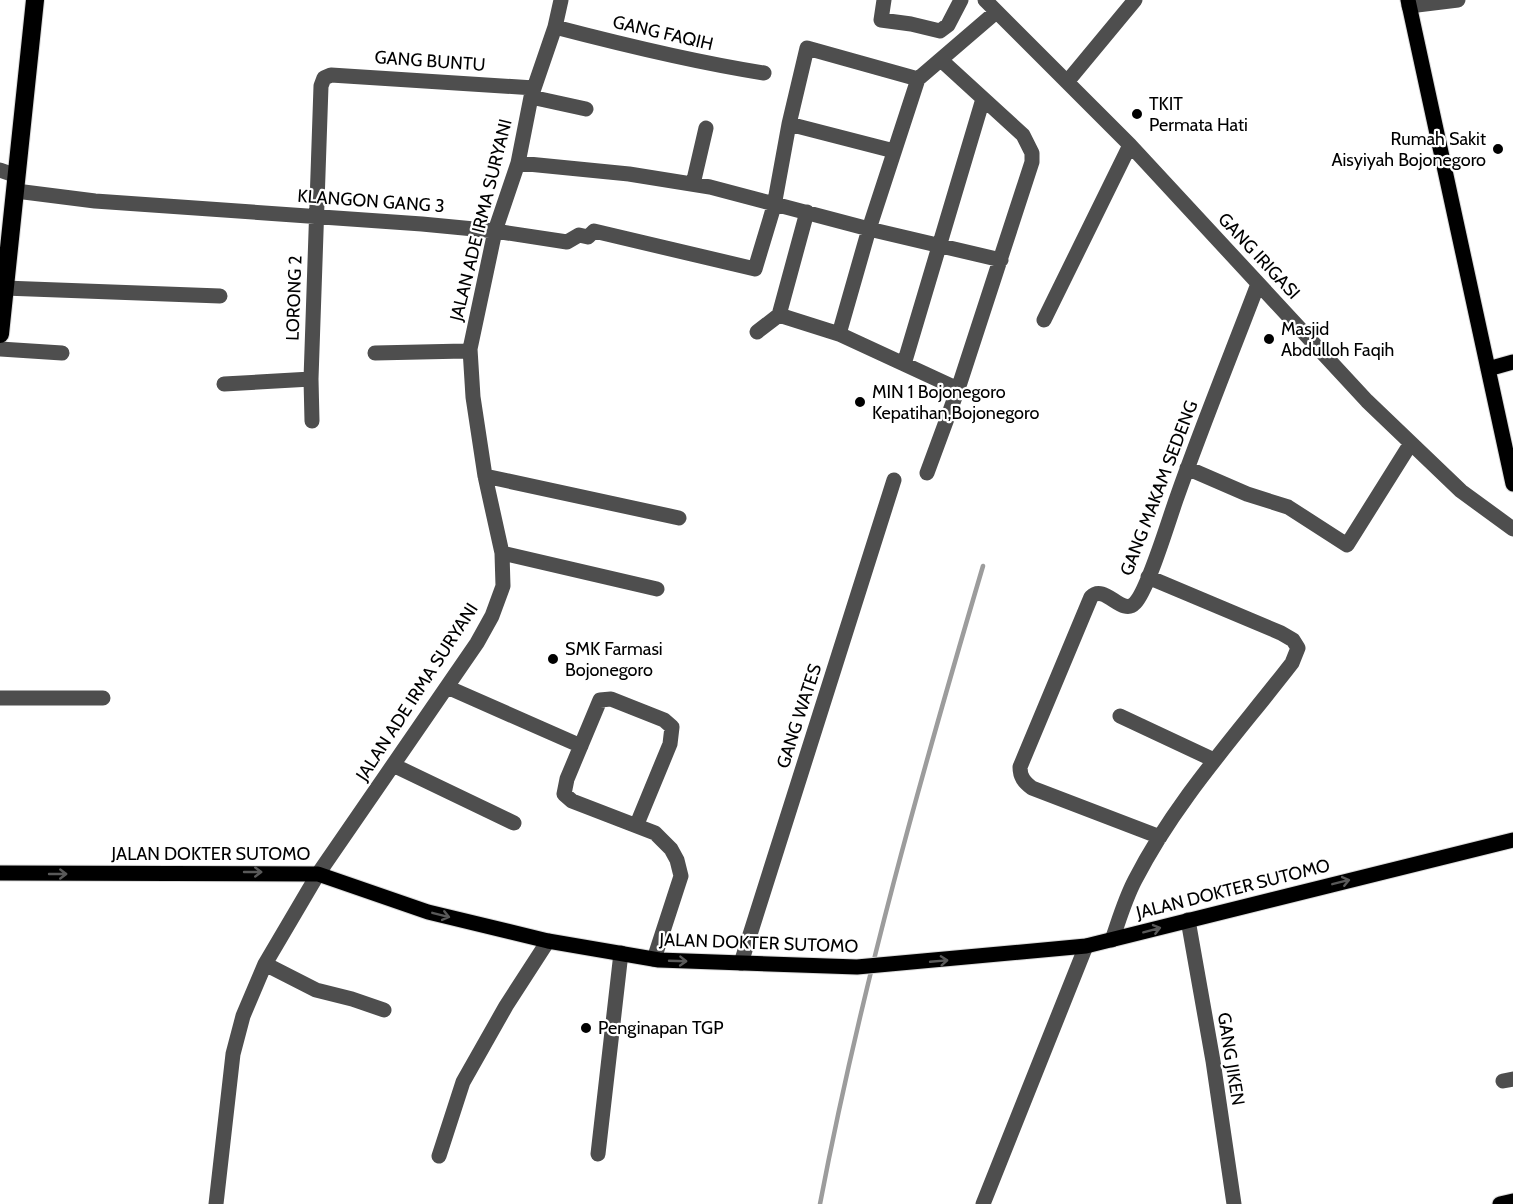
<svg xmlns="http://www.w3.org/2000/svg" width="1513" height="1204" viewBox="0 0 1513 1204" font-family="Cabin,sans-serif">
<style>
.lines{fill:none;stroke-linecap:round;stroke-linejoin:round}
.stream{stroke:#9c9c9c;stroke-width:4.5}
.major-casing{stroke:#dbdbdb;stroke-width:17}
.highway-casing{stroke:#dbdbdb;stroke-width:20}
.minor{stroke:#4e4e4e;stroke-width:15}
.major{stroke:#000;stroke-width:15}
.highway{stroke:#000;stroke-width:18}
.oneway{stroke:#595959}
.poi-dot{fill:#000;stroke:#fff;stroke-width:2}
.labels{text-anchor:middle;stroke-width:4.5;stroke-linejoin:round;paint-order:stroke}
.street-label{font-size:18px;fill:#000;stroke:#fff}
.poi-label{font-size:18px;fill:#000;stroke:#fff;text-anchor:start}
</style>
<rect width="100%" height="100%" fill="#fff"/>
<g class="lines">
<path class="stream" d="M820 1204C861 988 921 776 983 566"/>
<defs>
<path id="major" d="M1408 0 1513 484
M1488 369 1513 362
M0 873 318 874 428 912 548 941 659 960 857 967 1086 946 1513 840
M1500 1204 1513 1201"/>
<path id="highway" d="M0 334 35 0"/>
</defs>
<use href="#major" class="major-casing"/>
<use href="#highway" class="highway-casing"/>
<path class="minor" d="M884 0 881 20 911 24 940 31 948 25 961 0
M985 0 1130 145 1367 401 1461 491 1513 529
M1409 6 1458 0
M555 27C624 45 693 62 764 73
M1067 82 1135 0
M531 97 586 109
M789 124 894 151
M518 163 629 174 710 187 869 229 1001 260
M0 170 17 176
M693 184 706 128
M16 191 95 201 422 224 495 231 567 242 579 235 588 237 594 231 755 269 774 206 789 124 807 48 918 79
M807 212 779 315 839 334 958 389 1032 162V153L1023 135 941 60
M4 288 220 296
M1044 320 1130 145
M757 332 779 315
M839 334 869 229 918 79 996 12
M0 349 62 353
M375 353 465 351 470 349
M904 364 983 99
M311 379 312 421
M224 384 311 379 321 86 324 78 331 75 534 88
M1187 468 1247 494 1288 507 1347 545 1411 443
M927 473 958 389
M485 476 679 518
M502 553 657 589
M447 687 581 746
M0 698H103
M1120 716 1214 760
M393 765 514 823
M637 824 670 744 672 727 664 720 611 699 600 700 567 779 564 794 572 801 655 833 671 849 677 860 681 876 654 959
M1160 837 1032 788C1024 782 1020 777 1020 767L1091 597C1105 583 1122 617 1135 603 1148 590 1169 519 1177 497 1202 426 1231 355 1258 284
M1188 920 1213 1061 1234 1204
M1112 940C1119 920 1125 899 1135 880 1176 800 1238 733 1292 663L1298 648 1293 640 1281 633 1148 577
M741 963 894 480
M265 964 316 990 352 999 384 1010
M1503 1081 1513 1079
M598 1154 621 953
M439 1156 463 1082 506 1006 548 941
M216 1204 233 1054 243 1016 265 964 318 874 477 643 492 616 503 586 502 553 485 476 473 397 470 349 495 231 518 163 531 97 555 27 561 0
M983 1204 1086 946"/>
<use href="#major" class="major"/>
<use href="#highway" class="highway"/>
</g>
<defs><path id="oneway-shaft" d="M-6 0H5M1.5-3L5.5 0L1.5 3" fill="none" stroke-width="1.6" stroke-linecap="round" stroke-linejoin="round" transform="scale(1.5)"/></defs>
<g class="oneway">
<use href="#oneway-shaft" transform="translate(253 872)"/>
<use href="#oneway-shaft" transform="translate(58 874)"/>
<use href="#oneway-shaft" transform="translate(1341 882) rotate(-14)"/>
<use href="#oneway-shaft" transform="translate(441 915) rotate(14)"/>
<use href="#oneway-shaft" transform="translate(1152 930) rotate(-15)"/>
<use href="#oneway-shaft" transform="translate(678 961) rotate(2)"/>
<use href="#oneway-shaft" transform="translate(939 961) rotate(-5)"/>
</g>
<g class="poi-dot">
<circle cx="1137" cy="114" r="6"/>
<circle cx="1498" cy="149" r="6"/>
<circle cx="1269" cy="339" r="6"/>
<circle cx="860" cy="402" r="6"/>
<circle cx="553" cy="659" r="6"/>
<circle cx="586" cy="1028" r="6"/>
</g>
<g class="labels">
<g class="street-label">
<text transform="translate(663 33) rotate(13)" y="6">GANG FAQIH</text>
<text transform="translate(430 61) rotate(4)" y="6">GANG BUNTU</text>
<text transform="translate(371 201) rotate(4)" y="6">KLANGON GANG 3</text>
<text transform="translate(481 220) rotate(-76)" y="6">JALAN ADE IRMA SURYANI</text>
<text transform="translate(1259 256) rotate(47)" y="6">GANG IRIGASI</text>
<text transform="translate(294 298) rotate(-88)" y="6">LORONG 2</text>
<text transform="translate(1159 488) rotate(-69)" y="6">GANG MAKAM SEDENG</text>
<text transform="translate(417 692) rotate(-57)" y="6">JALAN ADE IRMA SURYANI</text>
<text transform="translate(799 716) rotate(-72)" y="6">GANG WATES</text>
<text x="211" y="860">JALAN DOKTER SUTOMO</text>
<text transform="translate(1233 889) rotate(-14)" y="6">JALAN DOKTER SUTOMO</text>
<text transform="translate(759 943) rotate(2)" y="6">JALAN DOKTER SUTOMO</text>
<text transform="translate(1231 1059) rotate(81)" y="6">GANG JIKEN</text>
</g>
<g class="poi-label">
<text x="1149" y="110">TKIT<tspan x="1149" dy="21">Permata Hati</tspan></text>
<text x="1486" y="145" text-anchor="end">Rumah Sakit<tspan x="1486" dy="21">Aisyiyah Bojonegoro</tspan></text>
<text x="1281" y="335">Masjid<tspan x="1281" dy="21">Abdulloh Faqih</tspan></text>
<text x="872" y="398">MIN 1 Bojonegoro<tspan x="872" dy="21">Kepatihan,Bojonegoro</tspan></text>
<text x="565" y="655">SMK Farmasi<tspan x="565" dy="21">Bojonegoro</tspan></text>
<text x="598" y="1034">Penginapan TGP</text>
</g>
</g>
</svg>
